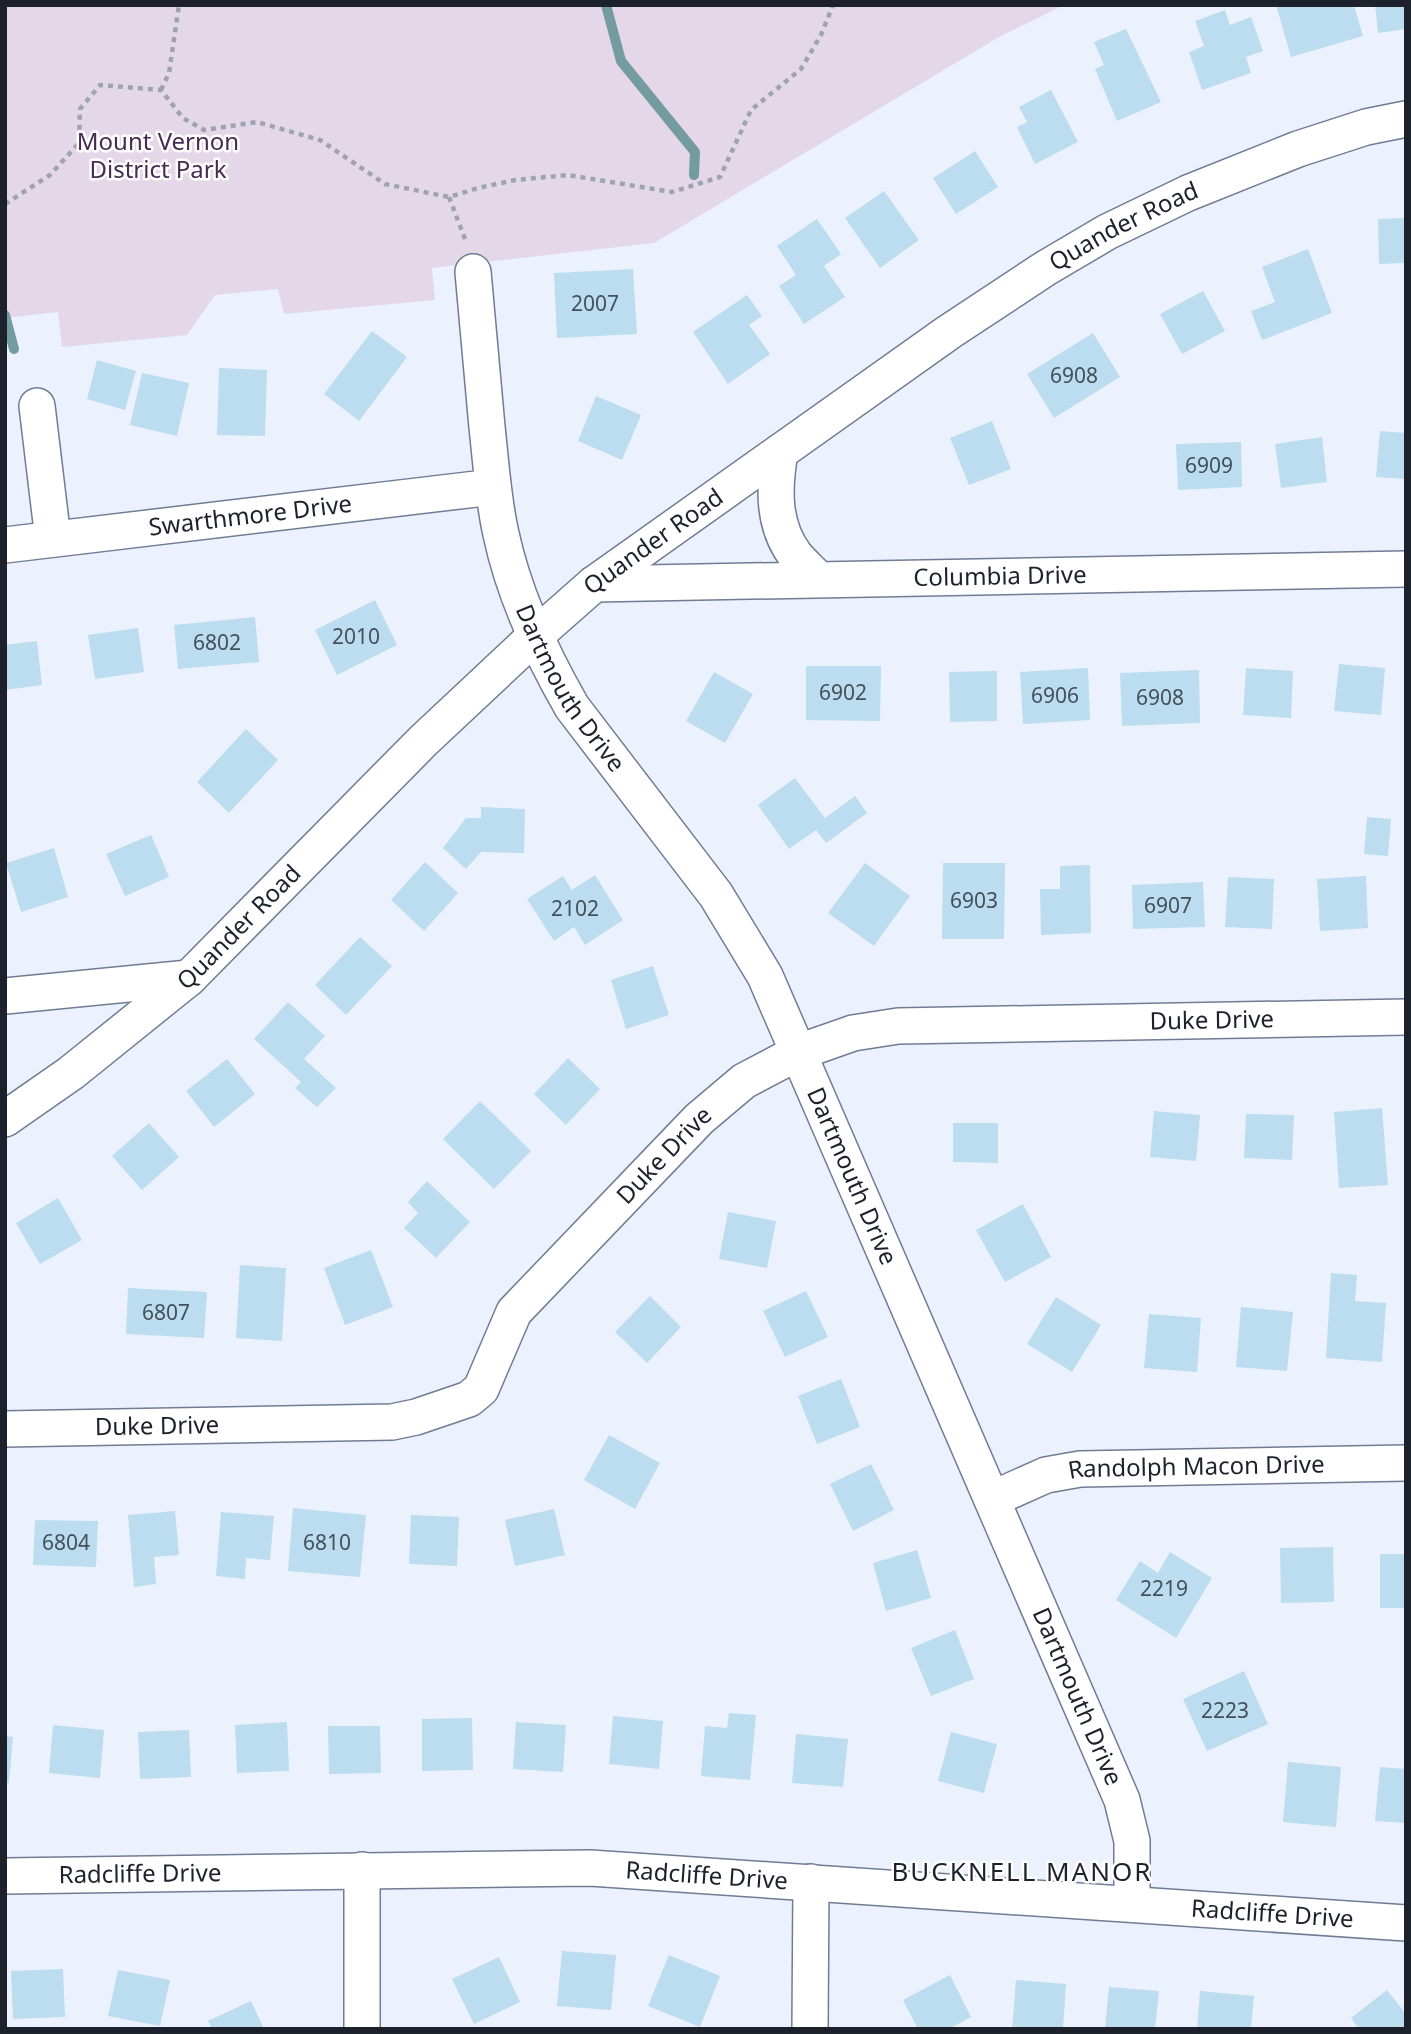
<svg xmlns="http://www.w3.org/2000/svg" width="1411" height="2034" viewBox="0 0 1411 2034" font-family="'Noto Sans',sans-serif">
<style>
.park{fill:#e3d7e8}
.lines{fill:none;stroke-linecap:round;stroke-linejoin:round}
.stream{stroke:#749ba0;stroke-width:10}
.building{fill:#bcdcef}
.minor-casing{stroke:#6f7c94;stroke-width:38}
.path{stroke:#9ea4af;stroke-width:4.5;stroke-dasharray:5 5;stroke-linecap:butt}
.minor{stroke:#fff;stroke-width:35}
.labels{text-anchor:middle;stroke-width:5;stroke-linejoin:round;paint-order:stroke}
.number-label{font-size:21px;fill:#44505c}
.park-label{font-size:24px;fill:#472b51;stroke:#fff}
.street-label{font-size:24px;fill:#1c212b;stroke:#fff}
.neighbourhood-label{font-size:26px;letter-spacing:2px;fill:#1c212b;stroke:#fff}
</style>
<rect width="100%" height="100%" fill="#ecf2fd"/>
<path class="park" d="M5 5H1064L999 37 654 243 432 268 435 300 284 314 278 289 215 295 187 335 62 347 58 312 5 318Z"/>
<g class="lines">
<path class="stream" d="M606 5 621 61 695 152 694 175
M5 315 14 349"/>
</g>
<path class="building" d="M1276 5H1354L1363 36 1291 57Z
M1375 5H1406V29L1378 33Z
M1225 10 1230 25 1251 17 1263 51 1246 57 1251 73 1202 90 1189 52 1204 46 1195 21Z
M1126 29 1161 102 1117 121 1095 69 1104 65 1094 42Z
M1051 90 1078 142 1035 164 1017 127 1027 122 1019 107Z
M975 151 998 187 956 214 933 178Z
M884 191 919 240 880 268 845 218Z
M1406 218V263L1379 264 1378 219Z
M817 219 841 254 824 266 845 297 804 324 779 286 796 275 777 246Z
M1308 249 1332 313 1262 340 1251 311 1275 302 1262 267Z
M633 269 637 334 557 338 554 273Z
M1203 291 1225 331 1182 354 1160 314Z
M747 295 762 316 749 325 770 354 728 384 693 332Z
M372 331 407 357 359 421 324 394Z
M1093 333 1120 377 1054 418 1027 374Z
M97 360 136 371 125 410 87 399Z
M219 368 267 370 265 436 217 435Z
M142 373 189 383 177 436 130 425Z
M596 396 641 415 622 460 578 441Z
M992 421 1011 469 969 485 950 438Z
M1380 431 1406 433V479L1376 477Z
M1322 437 1327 482 1281 488 1275 444Z
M1241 442 1242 487 1178 490 1176 444Z
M375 600 397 645 337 675 315 630Z
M255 617 259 662 178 669 174 625Z
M138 628 144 672 95 679 88 635Z
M37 641 42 685 5 690V645Z
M1339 664 1385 668 1381 715 1334 711Z
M806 666H881L880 721 806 720Z
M1088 668 1090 720 1023 724 1020 672Z
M1246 668 1293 671 1291 718 1243 715Z
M1199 670 1200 723 1122 726 1120 673Z
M997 671V721L950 722 949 672Z
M714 672 753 694 725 743 686 721Z
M246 729 278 760 229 813 197 782Z
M795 778 825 818 855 796 867 813 826 843 816 830 789 849 758 805Z
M481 807 525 809 524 853 481 852 466 869 443 848 466 818H481Z
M1367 817 1391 819 1388 856 1364 854Z
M151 835 169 877 125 896 106 854Z
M54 848 68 897 21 912 6 863Z
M425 862 458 893 424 931 391 900Z
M865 863 910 896 874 946 828 913Z
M943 863H1005L1004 939H942Z
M1090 865 1091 933 1041 935 1040 889H1060V866Z
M595 875 623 920 585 945 574 927 554 941 527 899 563 876 572 890Z
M1366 876 1368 928 1320 931 1317 879Z
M1228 877 1274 879 1272 929 1225 927Z
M1203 882 1205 927 1133 929 1132 885Z
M360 937 392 966 346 1015 315 985Z
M653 966 669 1015 626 1029 611 980Z
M288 1002 325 1036 304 1059 336 1088 317 1107 295 1088 301 1082 254 1039Z
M568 1058 600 1089 566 1125 534 1094Z
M227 1059 255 1094 214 1127 186 1091Z
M480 1101 531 1151 494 1189 443 1139Z
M1382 1108 1388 1185 1339 1188 1334 1112Z
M1154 1111 1200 1115 1196 1161 1150 1157Z
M1246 1114 1294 1115 1292 1160 1244 1158Z
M149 1123 179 1157 142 1190 112 1156Z
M953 1123H998V1163L953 1162Z
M427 1181 470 1222 436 1258 404 1228 418 1213 408 1202Z
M58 1198 82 1240 40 1264 16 1223Z
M1023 1204 1051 1257 1005 1282 976 1230Z
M728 1212 776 1221 767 1268 719 1259Z
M371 1250 393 1307 345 1325 324 1268Z
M240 1265 286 1268 282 1341 236 1338Z
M1331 1273 1357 1275 1355 1301 1386 1303 1382 1362 1326 1358Z
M128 1288 207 1292 204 1338 126 1334Z
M806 1291 828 1337 785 1357 763 1311Z
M650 1296 681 1327 647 1363 615 1332Z
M1056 1297 1101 1325 1072 1372 1027 1344Z
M1241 1307 1293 1312 1287 1371 1236 1367Z
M1149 1314 1201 1318 1197 1372 1144 1368Z
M841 1379 860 1427 817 1444 798 1396Z
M609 1435 660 1463 635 1509 584 1480Z
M871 1464 894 1510 853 1531 830 1484Z
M293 1508 366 1515 360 1577 288 1571Z
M554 1509 565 1555 515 1566 505 1520Z
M175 1511 179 1555 154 1557 156 1584 134 1587 128 1515Z
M221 1512 274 1516 270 1560 246 1558 245 1579 216 1576Z
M411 1515 459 1517 457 1566 409 1564Z
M35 1520 98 1521 96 1567 33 1565Z
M1333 1547 1334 1602 1281 1603 1280 1548Z
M917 1550 931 1598 886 1611 873 1563Z
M1170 1552 1212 1578 1176 1638 1116 1600 1140 1561 1158 1573Z
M1380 1554H1406V1608H1380Z
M955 1630 974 1679 931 1696 911 1648Z
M1244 1671 1268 1724 1207 1751 1183 1699Z
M729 1713 756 1715 750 1780 701 1776 705 1726 727 1728Z
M613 1716 663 1721 659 1769 609 1764Z
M472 1718 473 1770 422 1771V1719Z
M287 1722 289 1771 237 1773 235 1725Z
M516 1722 566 1725 563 1772 513 1769Z
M53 1725 104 1730 100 1778 49 1773Z
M328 1726H380L381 1773 329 1774Z
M189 1730 191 1777 140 1779 138 1732Z
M951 1732 997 1744 984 1793 938 1781Z
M796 1734 848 1739 843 1787 792 1783Z
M5 1736 13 1737 9 1783 5 1782Z
M1288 1762 1341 1767 1336 1827 1283 1822Z
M1380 1767 1406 1769V1823L1375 1821Z
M562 1951 616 1955 611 2010 557 2006Z
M669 1955 720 1976 700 2027 648 2006Z
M499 1957 520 2002 474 2024 452 1979Z
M63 1969 65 2017 13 2019 11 1971Z
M118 1970 170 1980 160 2026 108 2016Z
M950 1975 971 2017 949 2029H918L903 2000Z
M1016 1980 1066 1984 1063 2029H1012Z
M1109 1987 1159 1991 1155 2029H1105Z
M1387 1990 1406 2014V2029H1359L1351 2018Z
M1200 1991 1254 1996 1251 2029H1197Z
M251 2001 264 2029H212L208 2021Z"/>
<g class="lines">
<defs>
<g id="minor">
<path id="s1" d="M473 272C478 324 482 376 487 427 491 463 493 499 501 534 514 595 541 653 572 707L716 895 765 976 1122 1800 1132 1841V1904"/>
<path d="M37 406 53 539"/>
<path d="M780 452C774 487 772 524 795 555 802 564 811 571 818 579"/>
<path id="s2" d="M5 545 493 487"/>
<path id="s3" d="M594 584 1406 569"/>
<path d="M5 996 189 978"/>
<path id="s4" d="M5 1119 71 1073 189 978 423 741 535 636 594 584 949 332 1046 268 1107 232 1188 193 1298 149 1366 127 1406 119"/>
<path id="s5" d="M5 1429 392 1422 416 1417 469 1399 481 1389 514 1312 699 1119 744 1081 799 1052 853 1033 898 1026 1406 1017"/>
<path id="s6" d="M992 1499 1046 1475 1080 1469 1406 1463"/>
<path d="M362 1870V2029"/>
<path id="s7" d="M5 1876 590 1868 1406 1923"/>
<path d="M810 2029 811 1882"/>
</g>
</defs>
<use href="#minor" class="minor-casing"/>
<path class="path" d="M161 90 169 73 179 5
M449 197 465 239
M5 204 50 175 79 143 80 109 100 85 161 90 183 118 204 130 257 122 320 140 385 184 449 197 478 188 515 180 568 175 672 192 720 177 751 110 801 69 821 35 833 5"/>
<use href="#minor" class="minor"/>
</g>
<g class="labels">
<g class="number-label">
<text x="595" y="311">2007</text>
<text x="1074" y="383">6908</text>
<text x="1209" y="473">6909</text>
<text x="356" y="644">2010</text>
<text x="217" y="650">6802</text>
<text x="843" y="700">6902</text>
<text x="1055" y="703">6906</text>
<text x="1160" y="705">6908</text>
<text x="974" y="908">6903</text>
<text x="1168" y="913">6907</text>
<text x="575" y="916">2102</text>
<text x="166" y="1320">6807</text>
<text x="66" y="1550">6804</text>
<text x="327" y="1550">6810</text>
<text x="1164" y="1596">2219</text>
<text x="1225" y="1718">2223</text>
</g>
<g class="park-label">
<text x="158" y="150">Mount Vernon<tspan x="158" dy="28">District Park</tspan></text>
</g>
<g class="street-label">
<text dy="8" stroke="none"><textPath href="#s4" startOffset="1437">Quander Road</textPath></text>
<text dy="8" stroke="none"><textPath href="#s2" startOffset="247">Swarthmore Drive</textPath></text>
<text dy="8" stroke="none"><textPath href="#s4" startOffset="870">Quander Road</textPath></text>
<text dy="8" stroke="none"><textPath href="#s3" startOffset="406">Columbia Drive</textPath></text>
<text dy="8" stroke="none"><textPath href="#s1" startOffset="434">Dartmouth Drive</textPath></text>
<text dy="8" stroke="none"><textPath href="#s4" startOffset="303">Quander Road</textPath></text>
<text dy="8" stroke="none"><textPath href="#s5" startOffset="1372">Duke Drive</textPath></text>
<text dy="8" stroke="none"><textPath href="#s5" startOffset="784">Duke Drive</textPath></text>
<text dy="8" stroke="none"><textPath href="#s1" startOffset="1001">Dartmouth Drive</textPath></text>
<text dy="8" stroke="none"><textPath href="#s5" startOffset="152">Duke Drive</textPath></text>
<text dy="8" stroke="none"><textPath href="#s6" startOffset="210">Randolph Macon Drive</textPath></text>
<text dy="8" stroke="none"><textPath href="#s1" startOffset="1568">Dartmouth Drive</textPath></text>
<text dy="8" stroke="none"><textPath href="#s7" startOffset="135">Radcliffe Drive</textPath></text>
<text dy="8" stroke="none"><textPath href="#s7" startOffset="702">Radcliffe Drive</textPath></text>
<text dy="8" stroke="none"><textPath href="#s7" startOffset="1269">Radcliffe Drive</textPath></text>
</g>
<g class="neighbourhood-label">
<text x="1022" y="1881">BUCKNELL MANOR</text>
</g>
</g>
<rect width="1411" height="2034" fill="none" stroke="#1c212b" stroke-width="14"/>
</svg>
